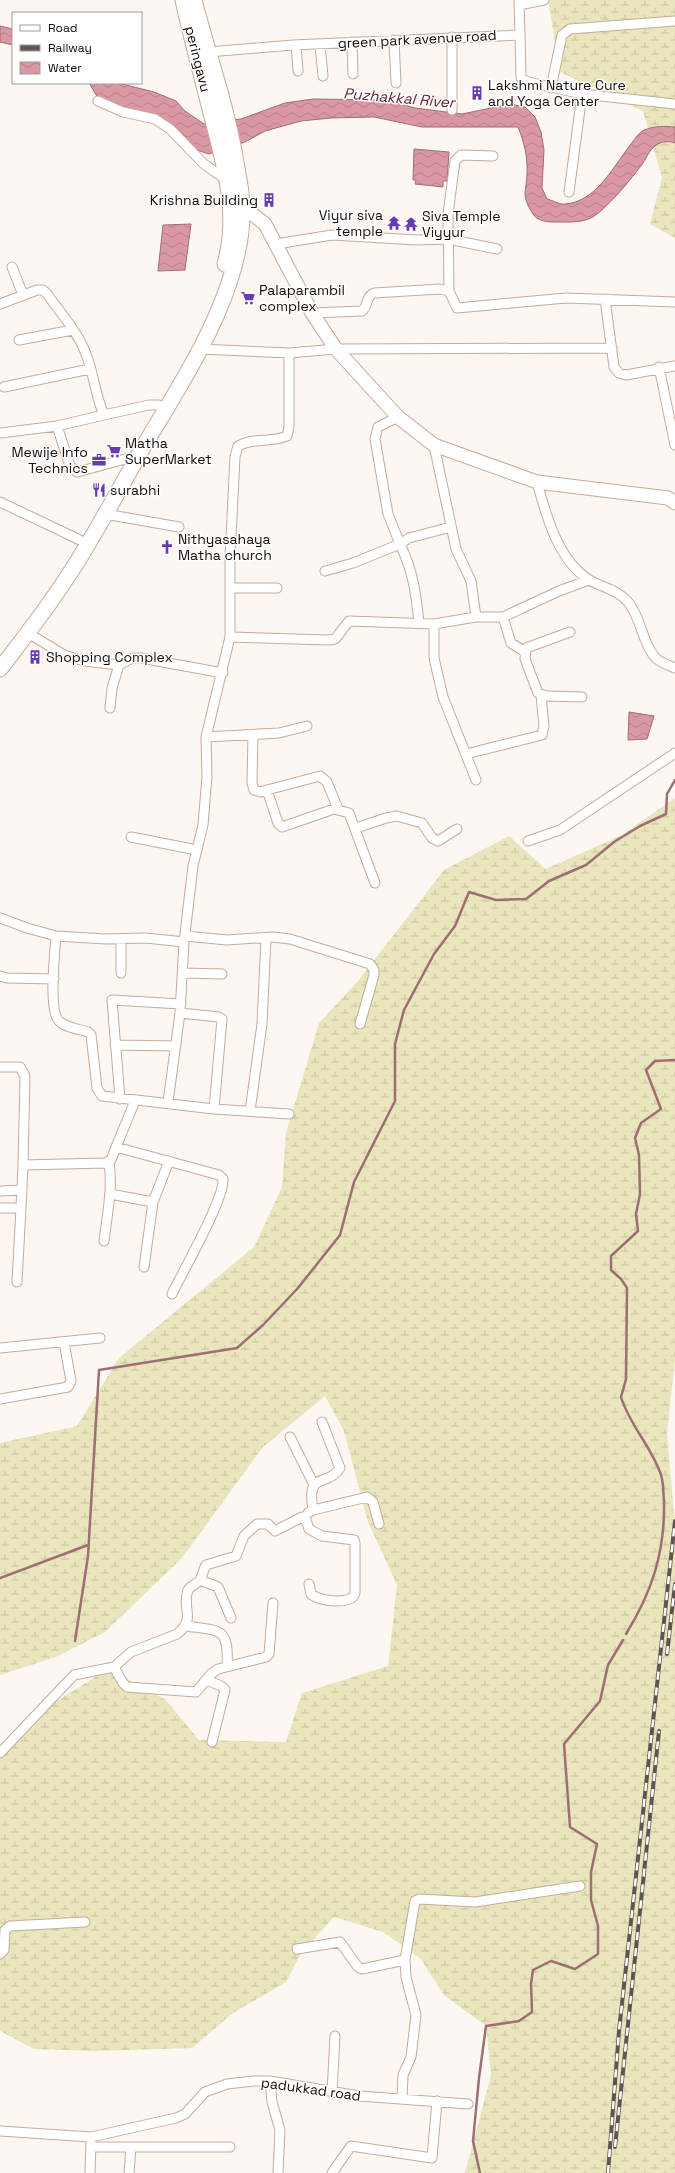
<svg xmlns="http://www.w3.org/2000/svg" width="675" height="2173" viewBox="0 0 675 2173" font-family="'Space Grotesk',sans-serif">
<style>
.wetland{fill:url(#wetland-marsh)}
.water{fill:url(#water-waves);stroke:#9e6e75}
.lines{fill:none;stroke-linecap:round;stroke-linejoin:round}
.stream{stroke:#9e6e75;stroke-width:2.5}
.minor-casing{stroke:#c7ab99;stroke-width:11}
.secondary-casing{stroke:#c7ab99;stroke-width:15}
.primary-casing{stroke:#c7ab99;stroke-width:17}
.minor{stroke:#fff;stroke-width:9}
.secondary{stroke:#fff;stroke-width:13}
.primary{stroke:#fff;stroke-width:15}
.rail-casing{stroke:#5e5550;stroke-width:4}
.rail{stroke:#fff;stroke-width:2.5;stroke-dasharray:8;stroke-linecap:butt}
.labels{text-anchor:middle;stroke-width:3;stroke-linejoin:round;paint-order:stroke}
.street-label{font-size:14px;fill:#150b06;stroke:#fff}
.poi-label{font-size:14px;fill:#150b06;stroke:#fff;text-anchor:start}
.water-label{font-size:15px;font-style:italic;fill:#65182f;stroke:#fff}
</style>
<defs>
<pattern id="wetland-marsh" width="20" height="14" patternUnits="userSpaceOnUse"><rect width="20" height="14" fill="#e9e5bc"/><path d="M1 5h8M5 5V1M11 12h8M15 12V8" fill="none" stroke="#c7c3a0"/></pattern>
<pattern id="water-waves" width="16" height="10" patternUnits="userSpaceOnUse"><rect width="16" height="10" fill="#d998a4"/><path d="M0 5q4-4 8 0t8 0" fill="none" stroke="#b9828c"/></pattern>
</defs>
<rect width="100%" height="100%" fill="#fdf7f3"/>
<path class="wetland" d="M548 0H675V238L650 224 662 178 643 111 560 72Z
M675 798V1360L667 1434 675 1524V2173H465L491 2075 486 2026 444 1995 420 1958 383 1932 334 1917 301 1953 286 1982 233 2013 192 2048 97 2051 34 2049 0 2031V1749L22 1723 108 1669 165 1699 199 1740 286 1742 302 1693 388 1666 397 1585 368 1522 344 1431 325 1396 263 1447 182 1558 105 1632 56 1657 0 1675V1443L77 1426 119 1358 254 1247 282 1187 286 1133 319 1023 358 981 444 870 509 836 546 869 622 835Z"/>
<path class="water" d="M0 26 13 29V45L0 42Z
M89 83H118L154 92 176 101 185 111 204 124 241 119 285 103 313 99 386 100 415 108 462 114 510 104 525 107 535 117 541 132 544 150 542 188 547 199C552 200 560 205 565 204 595 202 612 169 628 148 632 143 638 133 644 130 653 126 666 126 675 127V143C669 141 664 141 658 144 649 149 648 156 643 163 633 177 605 211 591 218 581 223 565 222 555 222 547 222 537 221 533 214 521 195 526 194 527 174 528 158 524 141 518 127H422L374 117 331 118 301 121 265 131 245 142 209 154 194 149 169 125 98 98Z
M414 149 449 152 447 181H443V187L415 184 416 180H413Z
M191 224 185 270 158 271 163 225Z
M629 712 654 716 647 739 628 740Z"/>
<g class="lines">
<path class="stream" d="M0 1578 88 1545
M626 1634C652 1592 665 1552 664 1502 663 1492 664 1481 660 1472 650 1445 629 1424 621 1397L626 1379 627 1288 621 1279 611 1270V1256L638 1231 636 1214 640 1194 639 1155 635 1138 641 1123 661 1109 646 1070 655 1061 675 1060
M75 1641 88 1556 99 1370 237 1348 263 1325 298 1288 340 1235 354 1182 395 1101V1044L404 1010 434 954 455 926 469 892 496 900 526 899 549 881 586 865 614 842 640 826 666 814 667 794 675 780
M480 2173 473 2141 479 2078 486 2026 519 2021 532 2012 531 1984 533 1970 551 1961 575 1969 598 1954V1926L591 1900V1872L597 1844 570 1827 564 1744 600 1701 608 1665 623 1640"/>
<defs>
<path id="minor" d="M519 0 520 35
M519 5 544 0
M452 37V110
M394 40 396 83
M352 42 353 74
M320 44 323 76
M296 45 298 71
M208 52 293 45 520 35 521 78 528 82 582 94 569 192
M551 88 562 35 570 29 675 21
M582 94 675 104
M98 101 123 112 155 119 170 129 204 164 228 181
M276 244 332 235 417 240 448 239 497 249
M12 267 23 295
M449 291 448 214 455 161 461 155 493 156
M605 299 614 367 619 373 626 375 675 366
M0 304 37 290H43L48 295C61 314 78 332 86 354 94 374 95 395 104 415L149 405H159
M312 313 362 311C369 305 365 297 374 293L440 289 449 291 457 308 566 298 675 302
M19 340 73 330
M289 353 336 349 612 348
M659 367 675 445
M4 387 90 369
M398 417 378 427 375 439 388 514 400 544 409 538 451 527
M57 426 104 415
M0 433 57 426 70 466 77 472 129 458
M434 445 456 549 471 581 476 617H503L559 591 589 580
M537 482C546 515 558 560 588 579 602 588 617 589 628 602 641 617 642 642 654 656 658 662 668 665 675 668
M0 502 80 540
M105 514 179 527
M325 571 353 563 400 544C413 571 416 593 419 623
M230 588H277
M503 617 511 643 525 652
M434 624V658L443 697 476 780
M570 632 526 648 525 659 538 693 547 696 582 697
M28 633 64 655 84 661 119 665 132 658H141L223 673
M230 637 329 640 335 639 349 621 434 624 476 617
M110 708 112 688 119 665
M253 735 252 783 254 790 261 792 267 790 320 776 327 782 338 809
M206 737 279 733 307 726
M466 754 542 735 544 726 541 695
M267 790 278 823 282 827 334 809 349 813 375 883
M356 828 386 818 397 816 422 823 432 838 438 841 457 829
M131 837 197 850
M528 841 560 830 675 753
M0 918 27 928 56 936 106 939 146 938 184 942
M56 936C55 952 48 1010 59 1021 66 1028 79 1029 88 1032L91 1035 97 1088 102 1096 214 1109 289 1114
M185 936 227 940 273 937 290 939 370 964 374 970V975L360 1024
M121 939V973
M183 973 222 974
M0 976 7 978 54 979
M180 1013 219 1017 222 1019 214 1109
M115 1045 176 1046
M0 1067H20L25 1076 23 1165
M120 1099 112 1000 181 1004
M168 1102 180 1013 184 942 193 866 203 825 207 776 206 737 230 637V558L235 457 238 446C253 437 271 443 287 436L289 427V353L199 349
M250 1111 262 1024 266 938
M116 1147 135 1101
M0 1191 22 1190
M110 1194 153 1202
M0 1208H21L23 1165 105 1163 111 1160 116 1147 219 1175 223 1179C225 1198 182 1273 172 1294
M104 1241C107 1215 113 1188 109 1162
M144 1267 153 1202 169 1161
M17 1282 21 1208
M0 1348 100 1338
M0 1399 68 1387 71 1381 64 1342
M290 1437 314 1485
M313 1510C306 1470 327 1488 340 1468L322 1422
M308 1513 313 1510 367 1497 373 1502 379 1524
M200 1580 218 1587 231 1618
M186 1626C221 1631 229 1627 227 1667
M114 1667 123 1683 127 1687 196 1692 211 1674 218 1669 266 1657 269 1654 273 1603
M207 1680 221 1686 225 1690 212 1742
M0 1753 74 1675 114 1667 131 1652 177 1634C197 1618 181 1608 188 1590 191 1585 197 1584 200 1580 203 1575 203 1570 206 1565L236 1556 244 1536 257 1524H268L275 1531 302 1517 306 1520 309 1529 322 1536 354 1540 355 1543V1593C352 1606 318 1601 311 1594L309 1584
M297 1949 340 1942 358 1967 362 1969 405 1960
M0 1954 4 1950 5 1930 10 1926 85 1922
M270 2081 272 2102 280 2130 278 2173
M332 2093 335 2036
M402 2099 403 2075 411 2057 416 2015 406 1977 405 1960 415 1901 419 1899 475 1902 580 1886
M0 2131 91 2137 176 2118 185 2114 205 2092 227 2084 253 2081H270L359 2096 468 2104
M91 2147H230
M90 2173 91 2142
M129 2173 131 2147
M332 2173 351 2146 432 2158 437 2101"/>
<path id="secondary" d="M233 206H242L265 224 312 313 336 349 398 417 434 445 537 482 668 498 675 503"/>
<path id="primary" d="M183 0C191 37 201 73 210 109 223 161 240 211 225 264
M0 669C23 639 46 610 66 579 95 536 119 489 145 444 185 377 245 287 242 206 242 191 238 176 236 162 227 107 208 54 194 0"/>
</defs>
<use href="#minor" class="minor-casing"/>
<use href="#secondary" class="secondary-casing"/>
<use href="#primary" class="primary-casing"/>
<use href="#minor" class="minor"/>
<use href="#secondary" class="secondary"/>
<use href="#primary" class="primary"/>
<defs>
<path id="rail" d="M667 1654 675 1584
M615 2147 659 1731
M608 2173 619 2031 675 1521"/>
</defs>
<use href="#rail" class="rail-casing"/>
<use href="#rail" class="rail"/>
</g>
<defs>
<symbol id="building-bare" viewBox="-9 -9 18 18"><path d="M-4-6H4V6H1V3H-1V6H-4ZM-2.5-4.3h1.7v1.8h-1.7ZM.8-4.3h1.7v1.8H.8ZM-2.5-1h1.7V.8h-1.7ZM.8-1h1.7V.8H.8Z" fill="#673bb3" stroke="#fff" stroke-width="2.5" paint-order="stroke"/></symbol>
<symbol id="temple-bare" viewBox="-9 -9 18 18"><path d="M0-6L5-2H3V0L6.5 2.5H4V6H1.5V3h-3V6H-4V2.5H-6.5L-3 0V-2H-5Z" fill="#673bb3" stroke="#fff" stroke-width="2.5" paint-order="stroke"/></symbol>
<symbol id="supermarket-bare" viewBox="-9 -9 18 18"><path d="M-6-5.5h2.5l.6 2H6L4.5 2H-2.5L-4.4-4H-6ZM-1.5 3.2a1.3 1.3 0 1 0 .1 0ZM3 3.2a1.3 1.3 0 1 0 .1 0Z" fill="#673bb3" stroke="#fff" stroke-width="2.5" paint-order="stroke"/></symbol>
<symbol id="office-bare" viewBox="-9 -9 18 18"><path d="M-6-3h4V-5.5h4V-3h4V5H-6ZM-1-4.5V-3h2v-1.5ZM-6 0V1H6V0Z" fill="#673bb3" stroke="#fff" stroke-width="2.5" paint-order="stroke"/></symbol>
<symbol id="restaurant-bare" viewBox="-9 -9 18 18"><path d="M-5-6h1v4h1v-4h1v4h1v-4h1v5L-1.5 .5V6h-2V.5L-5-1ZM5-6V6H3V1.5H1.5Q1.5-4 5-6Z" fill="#673bb3" stroke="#fff" stroke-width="2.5" paint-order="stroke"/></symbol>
<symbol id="church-bare" viewBox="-9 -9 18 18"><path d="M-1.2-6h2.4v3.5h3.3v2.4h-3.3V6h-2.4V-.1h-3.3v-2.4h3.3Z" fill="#673bb3" stroke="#fff" stroke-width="2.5" paint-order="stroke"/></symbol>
</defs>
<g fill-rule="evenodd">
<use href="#building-bare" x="467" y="83" width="20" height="20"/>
<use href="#building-bare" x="259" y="190" width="20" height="20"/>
<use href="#temple-bare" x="384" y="213" width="20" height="20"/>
<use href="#temple-bare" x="401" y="214" width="20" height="20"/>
<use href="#supermarket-bare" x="238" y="288" width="20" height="20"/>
<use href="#supermarket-bare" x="104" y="441" width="20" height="20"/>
<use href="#office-bare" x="89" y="450" width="20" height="20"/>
<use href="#restaurant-bare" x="89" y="480" width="20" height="20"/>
<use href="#church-bare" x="157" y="537" width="20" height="20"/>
<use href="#building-bare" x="25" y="647" width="20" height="20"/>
</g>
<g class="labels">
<g class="street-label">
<text transform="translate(417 39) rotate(-3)" y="5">green park avenue road</text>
<text transform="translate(198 59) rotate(76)" y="5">peringavu</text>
<text transform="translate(311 2089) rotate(8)" y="5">padukkad road</text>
</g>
<g class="poi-label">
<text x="488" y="90">Lakshmi Nature Cure<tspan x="488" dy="16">and Yoga Center</tspan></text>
<text x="258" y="205" text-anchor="end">Krishna Building</text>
<text x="383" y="220" text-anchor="end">Viyur siva<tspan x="383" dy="16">temple</tspan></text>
<text x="422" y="221">Siva Temple<tspan x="422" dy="16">Viyyur</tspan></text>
<text x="259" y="295">Palaparambil<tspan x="259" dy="16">complex</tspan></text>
<text x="125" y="448">Matha<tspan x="125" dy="16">SuperMarket</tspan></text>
<text x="88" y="457" text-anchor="end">Mewije Info<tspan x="88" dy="16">Technics</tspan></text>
<text x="110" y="495">surabhi</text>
<text x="178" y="544">Nithyasahaya<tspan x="178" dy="16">Matha church</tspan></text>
<text x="46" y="662">Shopping Complex</text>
</g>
<g class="water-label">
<text transform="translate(399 98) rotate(5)" y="5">Puzhakkal River</text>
</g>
</g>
<rect x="12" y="12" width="130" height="72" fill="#ffffff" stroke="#a19d9b"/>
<rect x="20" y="25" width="20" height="6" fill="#ffffff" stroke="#a19d9b"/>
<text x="48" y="32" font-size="12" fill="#150b06">Road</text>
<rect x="20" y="45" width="20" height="6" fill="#5e5550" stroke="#a19d9b"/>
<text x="48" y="52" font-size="12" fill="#150b06">Railway</text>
<rect x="20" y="62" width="20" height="12" fill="url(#water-waves)" stroke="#a19d9b"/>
<text x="48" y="72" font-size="12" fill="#150b06">Water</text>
</svg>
